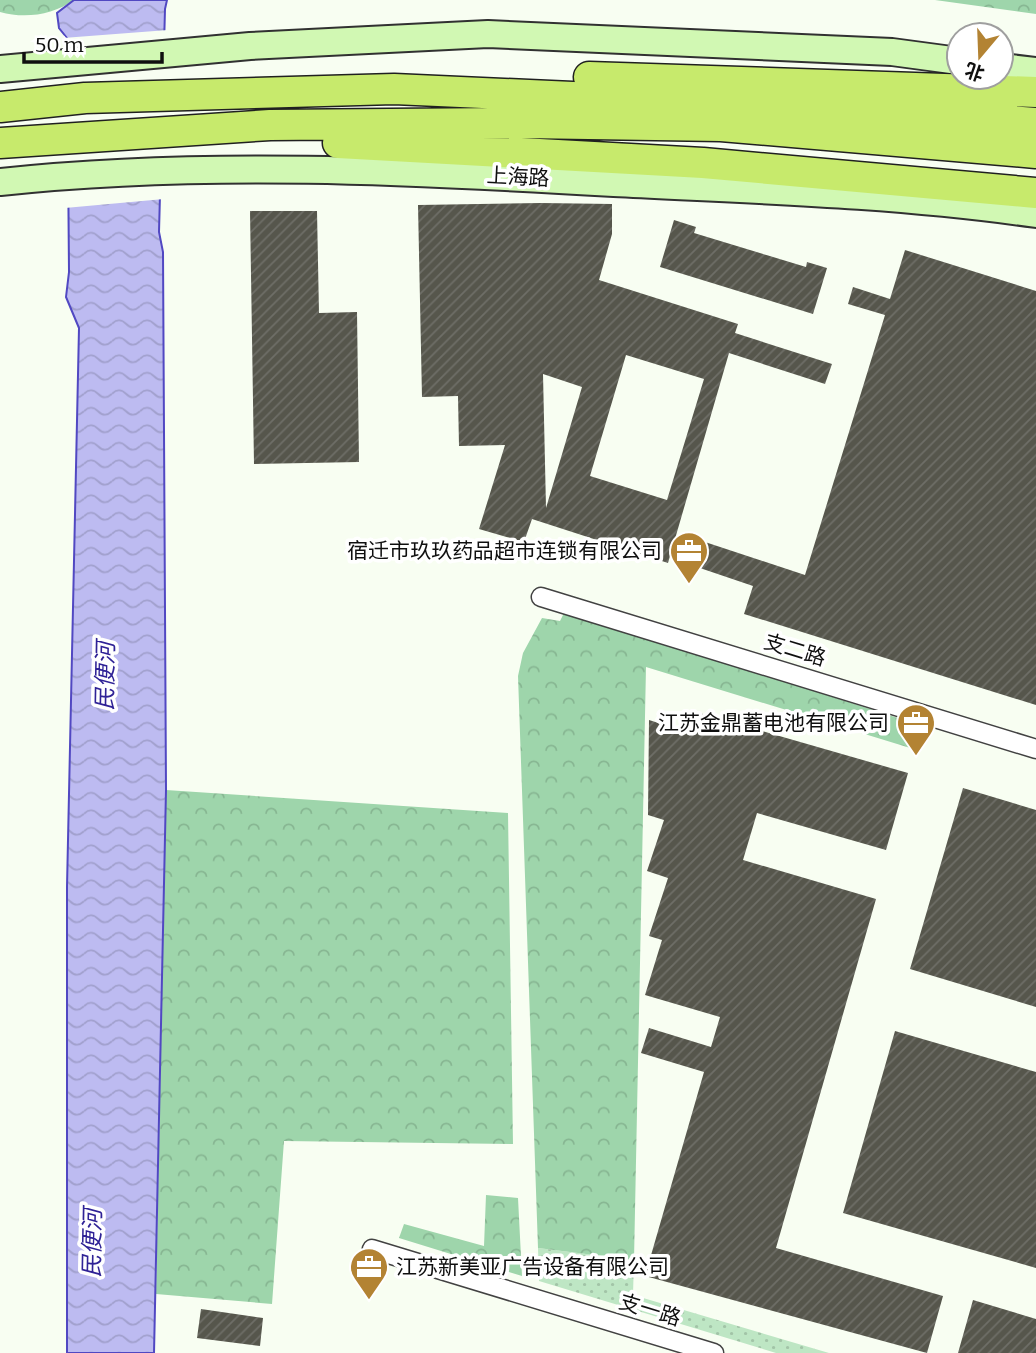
<svg xmlns="http://www.w3.org/2000/svg" width="1036" height="1353" viewBox="0 0 1036 1353" font-family="Bitter,'Noto Sans SC',serif">
<style>
.grass{fill:url(#grass-dots)}
.forest{fill:url(#forest-crowns)}
.water{fill:url(#water-waves);stroke:#5148c2;stroke-width:2}
.pier{fill:#f8fef2}
.building{fill:url(#building-hatch);fill-rule:evenodd}
.lines{fill:none;stroke-linecap:round;stroke-linejoin:round}
.minor-casing{stroke:#424242;stroke-width:21}
.secondary-casing{stroke:#313131;stroke-width:30}
.trunk-casing{stroke:#202020;stroke-width:33}
.minor{stroke:#fff;stroke-width:18}
.secondary{stroke:#d1f8b3;stroke-width:26}
.trunk{stroke:#c7ea6c;stroke-width:30}
.labels{text-anchor:middle;stroke-width:7;stroke-linejoin:round;paint-order:stroke}
.street-label{font-size:21px;fill:#0f0f0f;stroke:#fff}
.poi-label{font-size:21px;fill:#0f0f0f;stroke:#fff;text-anchor:end}
.water-label{font-size:23px;font-style:italic;fill:#2f2296;stroke:#fff}
</style>
<defs>
<pattern id="grass-dots" width="8" height="8" patternUnits="userSpaceOnUse" patternTransform="scale(1.75)"><rect width="8" height="8" fill="#bee6c4"/><path d="M2 2h.1M6 6h.1" fill="none" stroke="#a2c4a7" stroke-width="1.8" stroke-linecap="round"/></pattern>
<pattern id="forest-crowns" width="20" height="18" patternUnits="userSpaceOnUse" patternTransform="scale(1.75)"><rect width="20" height="18" fill="#9ed5ab"/><path d="M2 6a3 3 0 1 1 6 0M12 15a3 3 0 1 1 6 0" fill="none" stroke="#87b692"/></pattern>
<pattern id="water-waves" width="16" height="10" patternUnits="userSpaceOnUse" patternTransform="scale(1.75)"><rect width="16" height="10" fill="#bdbbf1"/><path d="M0 5q4-4 8 0t8 0" fill="none" stroke="#a1a0cd"/></pattern>
<pattern id="building-hatch" width="6" height="6" patternUnits="userSpaceOnUse" patternTransform="scale(1.75)"><rect width="6" height="6" fill="#56564c"/><path d="M-1 1l2-2M0 6l6-6M5 7l2-2" fill="none" stroke="#6e6e67"/></pattern>
</defs>
<rect width="100%" height="100%" fill="#f8fef2"/>
<path class="grass" d="M538 1248 634 1260 633 1295 829 1353H776L539 1281Z"/>
<path class="forest" d="M0 0H74C53 15 25 19 0 12Z
M935 0H1036V14Z
M565 611 901 719 905 734 920 738V751L646 667 634 1260 538 1248 518 676 523 653 542 618 560 621Z
M166 790 508 813 513 1144 284 1141 272 1304 156 1294Z
M486 1195 518 1198 522 1276 399 1238 404 1224 484 1246Z"/>
<path class="water" d="M74 0H167L165 9 159 232 163 252 166 790 154 1353H67V887L79 328 66 297 69 272 67 38 59 28 57 13Z"/>
<path class="pier" d="M168 30 164 199 65 208 63 38Z"/>
<path class="building" d="M541 203 612 204V234L599 280 738 324 735 333 832 364 825 384 729 353 668 563 532 519 524 542 479 529 505 445 459 446 458 396 422 397 418 205ZM626 355 704 379 667 500 590 476ZM543 374 582 387 546 508Z
M250 211H317L319 313 357 312 359 462 254 464Z
M674 220 696 227 694 233 806 267 807 262 827 268 813 314 660 267Z
M905 250 1036 291V705L744 614 753 586 697 567 705 542 805 575 885 315 848 304 853 287 890 299Z
M696 712 908 773 886 850 757 813 743 860 876 899 776 1248 943 1296 927 1353 645 1276 704 1072 641 1053 649 1028 711 1047 720 1017 645 995 662 940 649 936 668 878 647 871 664 820 648 815 649 720 690 733Z
M963 788 1036 810V1007L910 969Z
M895 1031 1036 1072V1268L843 1213Z
M973 1300 1036 1319V1353H958Z
M201 1309 263 1318 260 1346 197 1338Z"/>
<g class="lines">
<defs>
<path id="minor" d="M541 597 1036 749
M372 1249 714 1353"/>
<path id="secondary" d="M1001 67 1036 71
M0 69 250 46 488 34 892 52 959 61
M0 182C204 160 410 171 614 183 755 190 896 194 1036 214"/>
<path id="trunk" d="M589 77 1036 92
M0 107 85 98 394 89 882 111 1036 123
M0 143 270 125 523 123 721 126 1036 153
M338 143 703 163 1036 193"/>
</defs>
<use href="#minor" class="minor-casing"/>
<use href="#secondary" class="secondary-casing"/>
<use href="#trunk" class="trunk-casing"/>
<use href="#minor" class="minor"/>
<use href="#secondary" class="secondary"/>
<use href="#trunk" class="trunk"/>
</g>
<defs>
<symbol id="office-pin" viewBox="-11 -11 22 30"><path d="M0 17L-7.5 6A9.5 9.5 0 1 1 7.5 6Z" fill="#b38333" stroke="#fff"/><path d="M-6-3h4V-5.5h4V-3h4V5H-6ZM-1-4.5V-3h2v-1.5ZM-6 0V1H6V0Z" fill="#fff"/></symbol>
</defs>
<g fill-rule="evenodd">
<use href="#office-pin" x="667" y="529" width="44" height="60"/>
<use href="#office-pin" x="894" y="701" width="44" height="60"/>
<use href="#office-pin" x="347" y="1245" width="44" height="60"/>
</g>
<g class="labels">
<g class="street-label">
<text transform="translate(518 177) rotate(3)" y="7">上海路</text>
<text transform="translate(795 650) rotate(17)" y="7">支二路</text>
<text transform="translate(650 1310) rotate(17)" y="7">支一路</text>
</g>
<g class="poi-label">
<text x="662" y="558">宿迁市玖玖药品超市连锁有限公司</text>
<text x="889" y="730">江苏金鼎蓄电池有限公司</text>
<text x="396" y="1274" text-anchor="start">江苏新美亚广告设备有限公司</text>
</g>
<g class="water-label">
<text transform="translate(105 676) rotate(-89)" y="8">民便河</text>
<text transform="translate(92 1243) rotate(-89)" y="8">民便河</text>
</g>
</g>
<g transform="translate(980 56) rotate(199)"><circle r="33" fill="#ffffff" stroke="#9f9f9f" stroke-width="2"/>
<path d="M0-5L12 26L0 18L-12 26Z" fill="#b38333"/>
<text y="-10" font-size="19" font-weight="bold" text-anchor="middle" fill="#0f0f0f">北</text>
</g>
<path d="M24 52v10h138v-10" fill="none" stroke="#0f0f0f" stroke-width="3.5"/>
<text x="35" y="52" font-size="21" fill="#0f0f0f" stroke="#ffffff" stroke-width="5" paint-order="stroke">50 m</text>
</svg>
